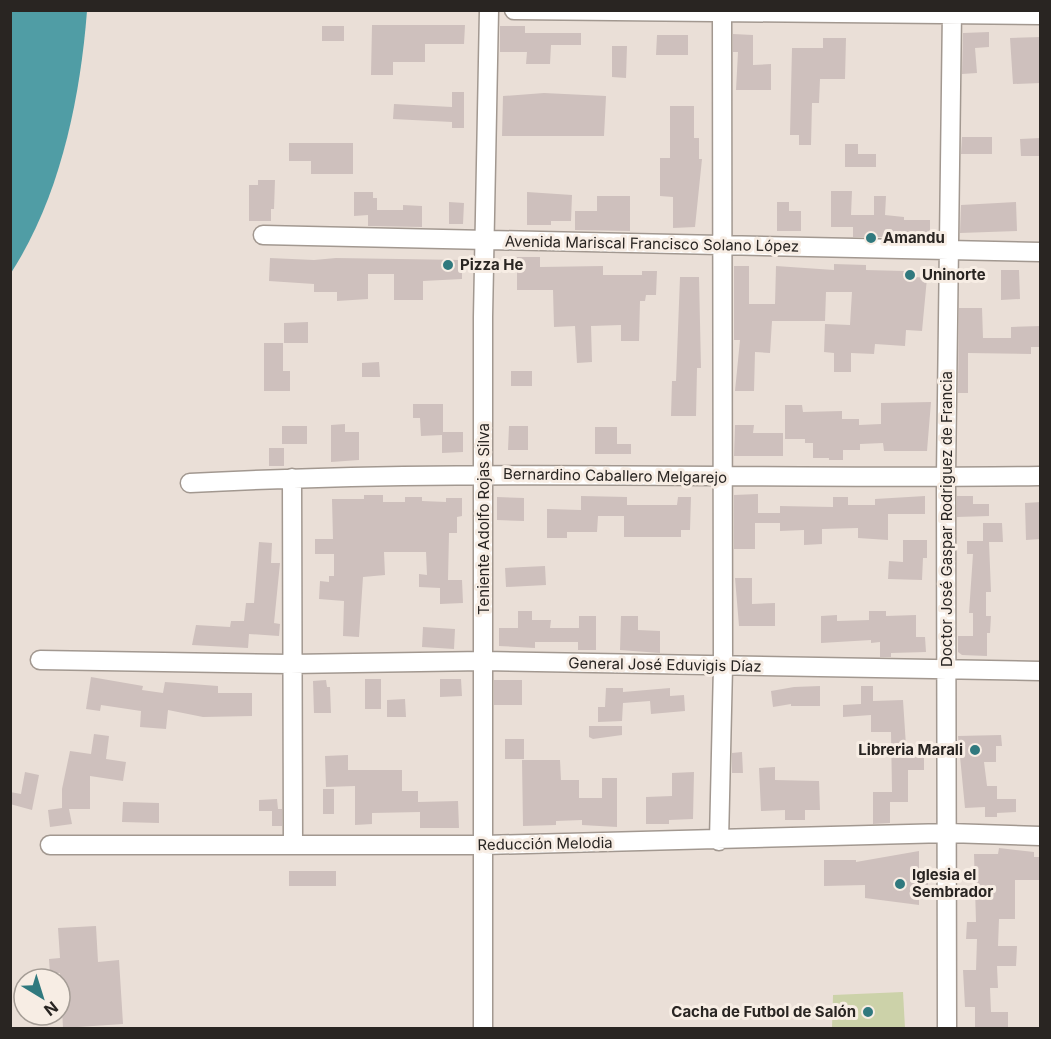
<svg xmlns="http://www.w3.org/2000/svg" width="1051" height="1039" viewBox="0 0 1051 1039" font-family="Inter,sans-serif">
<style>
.pitch{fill:#ccd2a9}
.water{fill:#509da5}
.building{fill:#cec0bd}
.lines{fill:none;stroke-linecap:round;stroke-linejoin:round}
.minor-casing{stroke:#a29890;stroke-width:21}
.minor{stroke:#fff;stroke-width:18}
.poi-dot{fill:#30797e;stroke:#f7ede4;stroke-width:2}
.labels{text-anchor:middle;stroke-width:6;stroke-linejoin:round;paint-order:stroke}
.poi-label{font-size:15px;font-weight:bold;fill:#292522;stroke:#f7ede4;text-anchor:start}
.street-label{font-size:15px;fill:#292522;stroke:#f7ede4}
</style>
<rect width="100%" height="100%" fill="#eadfd7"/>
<path class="pitch" d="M903 992 905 1028H832L833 995Z"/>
<path class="water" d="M11 10 87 11C80 100 60 197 11 273Z"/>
<path class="building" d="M372 25H465L464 44H425V62H393V75H371Z
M322 26H344V41H322Z
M500 26H525V33H581V45H551L550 64H526L527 52H500Z
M989 32V47L975 48 977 73 962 74 963 33Z
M733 34 753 35V65L771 64V90H736L738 52H733Z
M657 35H688V55H656Z
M1041 37V83L1013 84 1010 38Z
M823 38H846L845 79H820L819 103H812L811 145H799V135H790L792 48H823Z
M612 46H627L626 78 612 77Z
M452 92H464V128H452V122L393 119 394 104 452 107Z
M544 93 606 96 604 136H502L503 96Z
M670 106H694V138H699V159H702L695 227 673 228V197L660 196V158H670Z
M962 137H992V154H961Z
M1041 138V156H1021L1020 139Z
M289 143H353V174H311V161H289Z
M845 144H858V154H876V167H845Z
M258 180H275L274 209H271V221H249V185H258Z
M831 191H852L851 215H874V196H886L885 215 904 217V220H930V237H853V227H831Z
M354 192H373V198H377V210H403V205L422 206V227L368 226V215L354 216Z
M527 192 572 195 571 221H551V225H527Z
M597 196H630V231L575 230V211H597Z
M449 202 464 203 463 224H449Z
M777 202H789V211H801V231H777Z
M1016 202 1017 231 960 233 961 205Z
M517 257H540V267L603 266V275H642V271H657L656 295H646L645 301H640L639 341H621V325L591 326 592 362 577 363 575 326 554 327 553 290H517Z
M270 258 314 260 336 258 462 260V279L423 281V300H394V274H368V299L337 301V292H314V284L269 281Z
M834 264 866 265V270L904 271 903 276 927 278 922 331 906 330 905 346 875 344 874 354 851 353V372H834V353L824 352 825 324 850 325 852 292H826L825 321H772L770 353 755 352 754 391H735L740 340H734V266H749V304H775L776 266 834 270Z
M1001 270H1019L1020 299 1001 300Z
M680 277H699L701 368H697L696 416H671L672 381H676Z
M959 308H982L983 338H1011V327L1041 326V347H1031V354L968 353V393H958Z
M308 322V343H284V323Z
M264 343H283V371H290V391H264Z
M379 362 380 377H362V363Z
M511 371H532V386H511Z
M931 402 927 451H884L883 443 860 444V450H843V460H829V458H813V443H805V439H785V405H802L803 412 842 411V419H859V425L881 424V403Z
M413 404H443V432H463V452L442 453V435L421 436 420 418H413Z
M345 424V432H359V460L331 462V425Z
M735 425H754L753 433H783V456H734Z
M282 426H307V444H282Z
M509 426H528V450H508Z
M595 427H617V444H631V454H595Z
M269 448H284V466H269Z
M758 494V513H780V506L833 507V497H848V505H875V499L925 496V514H888V540L858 538V528L822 529V544L804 545V530L780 531V523H755V549H734V495Z
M364 495H383V502H405V497H422V501L446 502V498H462V516L457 517V533H449L448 580H462L463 603 440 604V588L419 587V574L427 575 426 552H384L385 575 363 577 359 637 343 636 344 601 319 599 320 581 329 582V576H334V554H315V539H333L332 499H364Z
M581 496 627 497V505H677L678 497H691L690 530H681V537H624V516H598L597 532H567V538H547V509L581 510Z
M957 496H973V504H989V516L957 517Z
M497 497 524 498V521L497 520Z
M1041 502V539L1026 540 1025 503Z
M983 523H1002L1003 542H989L991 592H986V616H991L990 633H987V656L962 655 958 652V636H973V613H969L973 554H967V541H983Z
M903 540H927V558H923L922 580 888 579 889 561 903 562Z
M259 542 272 543 271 563H280L274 623 280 624 279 636 249 634 248 648 192 645 196 625 230 627 231 621H244L246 603H254Z
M545 566 546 585 506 587 505 568Z
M735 578H752V604L775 603V626H739Z
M518 611H532V620H551L550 628H579V616H596V650H578V642H535V648L499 646V628H518Z
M869 611H886V616L916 615V637H925L926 652 891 653V657H880V642L871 643V640L821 643V616L837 615V621L869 620Z
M621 616H638V630L660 631V653L620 650Z
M423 627 455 629 454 649 422 647Z
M91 677 143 686 142 690 163 693 165 682 218 686V693H252V716L203 717 168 710 166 729 140 727 141 711 101 705 100 711 86 709Z
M365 679H381V709H365Z
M440 679H461L462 696 440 697Z
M326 680 327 687H330L331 713H314L313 681Z
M494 680H522V705H494Z
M820 686V706H791V704L773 707 771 691 794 687Z
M861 686H873V701L903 700 906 746 924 745V770H908V802H890V823L873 824V792H892L891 732H871V715L843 717V705L861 704Z
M606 688H623V692L670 688V696L684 695 685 711 651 714 650 701 623 703 622 721 598 722V707H605Z
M405 699 406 717H387V700Z
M589 726H622V735L593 739 589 737Z
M94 734 109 736 106 759 126 762 123 781 90 776V809H69L72 824 50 827 48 810 62 808V789L70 751 91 754Z
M1001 735 1002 746H996V762H984L987 786H997V799H1016V812L997 813V817H985V807L965 808 958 736Z
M505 739H524V759H505Z
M742 752 743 773H732V753Z
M348 755V770H402V791H418V802L458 801 459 828H420V812L372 813V824L355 825V786L326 787 325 756Z
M522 760H560L561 780H579V798H602V778H617V827L582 825V820L556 821V825L523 826Z
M775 767V780L819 781 820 810H805V820H785V810L761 811 759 768Z
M25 772 39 775 32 810 10 804V792L21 794Z
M694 772 693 819 669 820V824H646V797L672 796V773Z
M323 789H334V814H323Z
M277 799 278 809H282V826H272V811H259V800Z
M123 802 159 803V823L122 822Z
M999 848 1034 852V857H1041V880H1015V919H999L998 946H1017L1016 966H997L998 988H990L991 1012H1008V1029H975V1007H965L963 970H976L977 939H966L967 922H976L974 854H998Z
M919 851V871H928V885H919V905L865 898V885L824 886V860H856V862Z
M289 871H336V886H289Z
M96 926 98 962 119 960 123 1024 63 1028 60 973 50 974 49 959 60 958 58 928Z"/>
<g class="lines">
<defs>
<path id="minor" d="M514 10 1040 15
M263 235 1040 252
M292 478 293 845
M190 483C473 468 757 480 1040 476
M40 660 290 664 484 661 1040 671
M719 841 723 666 722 10
M50 845H484L948 833 1040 836
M483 1028V317L489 10
M947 1028 946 477 952 10"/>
</defs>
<use href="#minor" class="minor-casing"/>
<use href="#minor" class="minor"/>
</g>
<g class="poi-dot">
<circle cx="871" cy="238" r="6"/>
<circle cx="448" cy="265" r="6"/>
<circle cx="910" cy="275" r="6"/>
<circle cx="975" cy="750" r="6"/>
<circle cx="900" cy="884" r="6"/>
<circle cx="868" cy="1012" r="6"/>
</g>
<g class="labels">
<g class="poi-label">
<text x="883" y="243">Amandu</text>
<text x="460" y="270">Pizza He</text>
<text x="922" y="280">Uninorte</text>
<text x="963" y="755" text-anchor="end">Libreria Marali</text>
<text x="912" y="880">Iglesia el<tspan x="912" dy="17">Sembrador</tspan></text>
<text x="856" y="1017" text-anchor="end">Cacha de Futbol de Salón</text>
</g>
<g class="street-label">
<text transform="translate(652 244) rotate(1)" y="5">Avenida Mariscal Francisco Solano López</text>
<text transform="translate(615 476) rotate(1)" y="5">Bernardino Caballero Melgarejo</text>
<text transform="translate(484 519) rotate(-90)" y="5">Teniente Adolfo Rojas Silva</text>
<text transform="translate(947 519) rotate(-90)" y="5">Doctor José Gaspar Rodriguez de Francia</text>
<text transform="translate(665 665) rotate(1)" y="5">General José Eduvigis Díaz</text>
<text transform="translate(545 844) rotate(-1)" y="5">Reducción Melodia</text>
</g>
</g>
<rect width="1051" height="1039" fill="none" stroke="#292522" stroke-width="24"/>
<g transform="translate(42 997) rotate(142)"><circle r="28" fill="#f7ede4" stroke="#a59d96" stroke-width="1.5"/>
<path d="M0-4.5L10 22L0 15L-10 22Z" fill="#30797e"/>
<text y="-9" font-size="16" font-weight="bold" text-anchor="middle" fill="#292522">N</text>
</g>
</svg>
